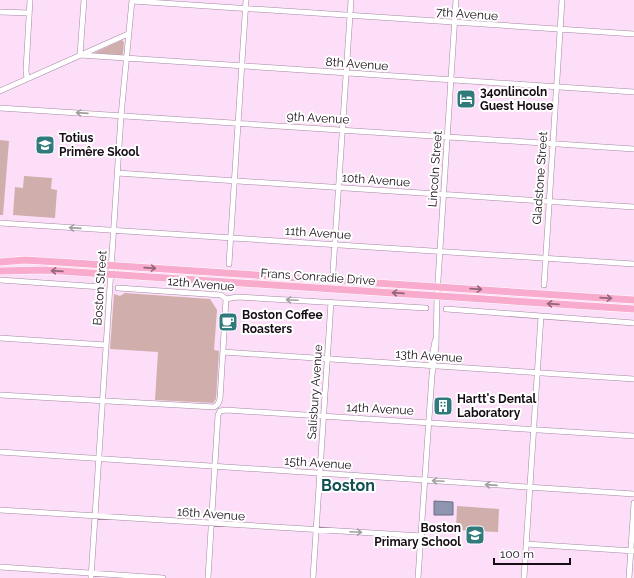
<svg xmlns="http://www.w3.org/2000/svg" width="634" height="578" viewBox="0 0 634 578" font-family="Raleway,sans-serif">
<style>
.green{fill:#d0aeac}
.water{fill:#8f95af;stroke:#6b6c81}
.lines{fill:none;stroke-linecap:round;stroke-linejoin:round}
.minor-casing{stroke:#a288a0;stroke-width:6}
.major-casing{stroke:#fff;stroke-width:8}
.minor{stroke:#fff;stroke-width:5}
.major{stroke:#f8abcc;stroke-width:7}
.oneway{stroke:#a29ea2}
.oneway2{stroke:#93647a}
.labels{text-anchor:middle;stroke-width:4;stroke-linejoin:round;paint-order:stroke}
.street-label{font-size:12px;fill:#170d16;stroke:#fff}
.poi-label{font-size:12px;font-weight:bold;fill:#170d16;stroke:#fff;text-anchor:start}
.district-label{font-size:16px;font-weight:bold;fill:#135052;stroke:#fff}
</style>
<rect width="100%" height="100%" fill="#fcdef9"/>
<path class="green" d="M122 40 124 42 123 54 121 55 94 53Z
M0 140 9 141 3 215H0Z
M24 176 52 178 51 189 57 190 55 218 13 215 15 187 23 188Z
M125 293 210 299 217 310 214 350 219 351 216 399 213 403 155 400 158 352 110 349 114 294 120 296Z
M457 506 499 509 498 532 456 530Z"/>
<path class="water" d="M434 501 453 502V515H434Z"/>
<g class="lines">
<defs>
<path id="minor" d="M84 0 80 55 634 92
M132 1 634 34
M0 12 29 13
M27 79 26 70 30 0
M0 91 128 34
M0 108 634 149
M117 173 634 207
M0 223 634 264
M229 264 246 0
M333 271 351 0
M0 280 102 287
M544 285 562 0
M118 288 221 295 226 299
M226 299 237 297 426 308
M446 309 634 323
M0 338 106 345
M223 352 634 379
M431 362 435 341
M0 395 214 407 218 404 220 399 226 299
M0 452 634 494
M0 510 422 536
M526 544 634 551
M0 567 163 578
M91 578 121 116 132 0
M208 578 218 415 220 411 226 410 634 436
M313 578 331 302
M418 578 432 375 436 346 437 296 456 0
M524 578 541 316
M629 578 634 503"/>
<path id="major" d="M0 262 25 260 74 263 634 300
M0 271 45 270 634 309"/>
</defs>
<use href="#minor" class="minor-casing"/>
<use href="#major" class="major-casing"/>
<use href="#minor" class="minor"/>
<use href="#major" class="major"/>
</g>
<defs><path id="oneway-shaft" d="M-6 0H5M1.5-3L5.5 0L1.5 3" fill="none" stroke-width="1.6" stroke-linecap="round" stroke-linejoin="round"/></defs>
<g class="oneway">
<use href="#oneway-shaft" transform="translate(82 113) rotate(-176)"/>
<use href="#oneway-shaft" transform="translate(75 228) rotate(-176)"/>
<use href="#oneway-shaft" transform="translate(292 300) rotate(-177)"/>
<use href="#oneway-shaft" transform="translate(438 481) rotate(-177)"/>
<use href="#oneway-shaft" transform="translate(491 485) rotate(-176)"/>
<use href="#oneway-shaft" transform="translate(356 532) rotate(3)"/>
</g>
<g class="oneway2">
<use href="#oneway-shaft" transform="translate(150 268) rotate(4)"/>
<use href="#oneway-shaft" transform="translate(57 271) rotate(-176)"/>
<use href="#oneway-shaft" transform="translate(476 289) rotate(4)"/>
<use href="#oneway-shaft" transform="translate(398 293) rotate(-176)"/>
<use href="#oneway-shaft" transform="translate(606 298) rotate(4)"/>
<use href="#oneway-shaft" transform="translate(553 304) rotate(-176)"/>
</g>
<defs>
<symbol id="hotel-square" viewBox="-11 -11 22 22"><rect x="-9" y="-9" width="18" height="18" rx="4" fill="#307a7c" stroke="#fff"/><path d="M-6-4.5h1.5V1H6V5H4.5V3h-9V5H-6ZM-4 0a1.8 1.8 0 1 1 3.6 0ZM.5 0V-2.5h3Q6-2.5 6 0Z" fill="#fff"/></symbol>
<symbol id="school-square" viewBox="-11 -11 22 22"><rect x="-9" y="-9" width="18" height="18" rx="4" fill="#307a7c" stroke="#fff"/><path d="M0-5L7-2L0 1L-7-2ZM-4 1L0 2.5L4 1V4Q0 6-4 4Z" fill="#fff"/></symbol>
<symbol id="cafe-square" viewBox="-11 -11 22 22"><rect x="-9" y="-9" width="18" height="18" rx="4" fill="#307a7c" stroke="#fff"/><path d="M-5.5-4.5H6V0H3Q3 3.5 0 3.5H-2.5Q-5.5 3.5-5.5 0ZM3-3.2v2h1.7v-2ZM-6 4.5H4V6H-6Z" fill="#fff"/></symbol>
<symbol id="building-square" viewBox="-11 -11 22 22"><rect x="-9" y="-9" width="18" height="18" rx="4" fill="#307a7c" stroke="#fff"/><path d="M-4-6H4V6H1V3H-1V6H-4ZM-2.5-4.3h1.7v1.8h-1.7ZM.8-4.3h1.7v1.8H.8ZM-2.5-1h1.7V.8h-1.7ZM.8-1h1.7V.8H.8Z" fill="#fff"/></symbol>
</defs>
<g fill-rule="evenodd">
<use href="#hotel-square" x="455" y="88" width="22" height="22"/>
<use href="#school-square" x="34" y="134" width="22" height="22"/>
<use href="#cafe-square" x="217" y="311" width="22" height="22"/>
<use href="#building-square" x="432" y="395" width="22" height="22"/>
<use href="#school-square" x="464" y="524" width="22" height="22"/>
</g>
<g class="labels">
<g class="street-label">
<text transform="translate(467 14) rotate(4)" y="4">7th Avenue</text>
<text transform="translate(357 64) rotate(4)" y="4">8th Avenue</text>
<text transform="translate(318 118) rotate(3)" y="4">9th Avenue</text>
<text transform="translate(435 169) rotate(-86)" y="4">Lincoln Street</text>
<text transform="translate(540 178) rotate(-86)" y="4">Gladstone Street</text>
<text transform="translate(376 180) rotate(4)" y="4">10th Avenue</text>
<text transform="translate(318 233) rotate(4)" y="4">11th Avenue</text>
<text transform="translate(318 277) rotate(4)" y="4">Frans Conradie Drive</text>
<text transform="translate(201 284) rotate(5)" y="4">12th Avenue</text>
<text transform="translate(100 288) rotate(-86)" y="4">Boston Street</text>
<text transform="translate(429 356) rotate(4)" y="4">13th Avenue</text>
<text transform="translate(315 392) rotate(-86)" y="4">Salisbury Avenue</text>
<text transform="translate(380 409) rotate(3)" y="4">14th Avenue</text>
<text transform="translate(318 463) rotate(4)" y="4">15th Avenue</text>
<text transform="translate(211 514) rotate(4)" y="4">16th Avenue</text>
</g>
<g class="poi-label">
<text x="480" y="96">34onlincoln<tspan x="480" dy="14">Guest House</tspan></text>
<text x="59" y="142">Totius<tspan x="59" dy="14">Primêre Skool</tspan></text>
<text x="242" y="319">Boston Coffee<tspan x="242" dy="14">Roasters</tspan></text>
<text x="457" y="403">Hartt's Dental<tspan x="457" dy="14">Laboratory</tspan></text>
<text x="461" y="532" text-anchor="end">Boston<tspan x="461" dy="14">Primary School</tspan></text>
</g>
<g class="district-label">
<text x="348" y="491">Boston</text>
</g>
</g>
<path d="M494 558v6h76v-6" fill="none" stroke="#170d16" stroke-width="2"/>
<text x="500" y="558" font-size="12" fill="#170d16" stroke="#ffffff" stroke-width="3" paint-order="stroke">100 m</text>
</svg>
